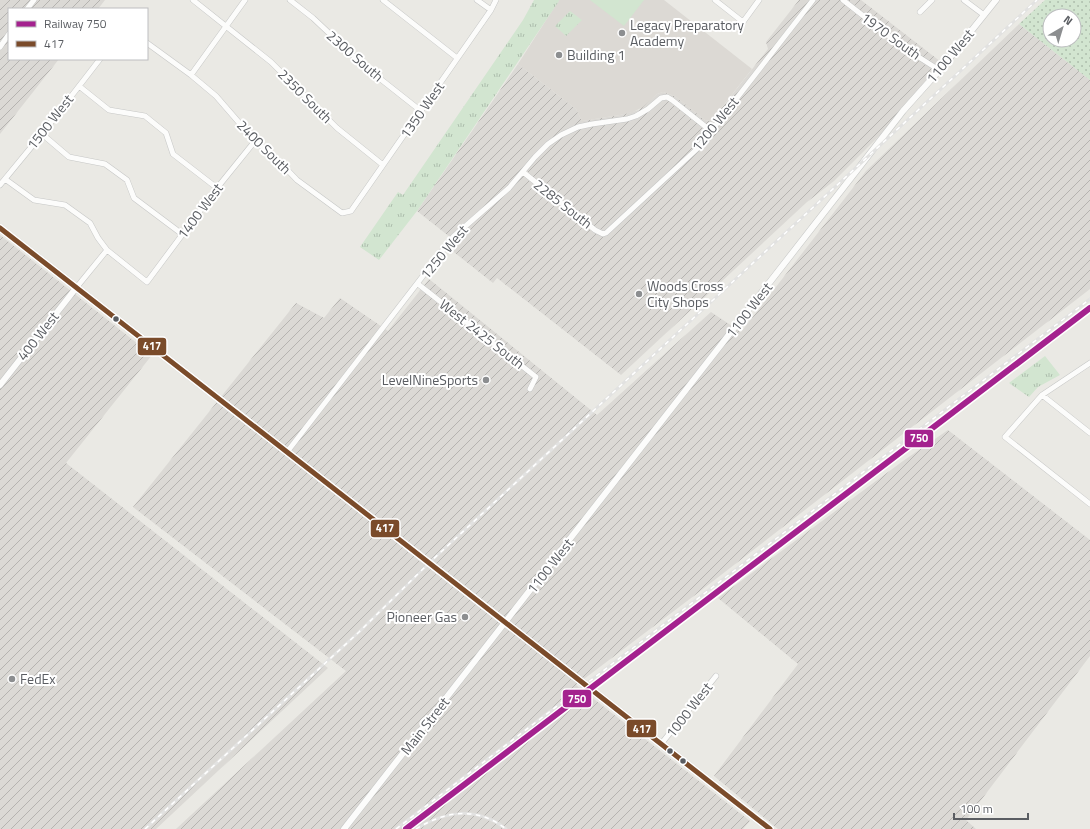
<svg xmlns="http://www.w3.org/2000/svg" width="1090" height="829" viewBox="0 0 1090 829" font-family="'Titillium Web',sans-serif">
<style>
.industrial{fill:url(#industrial-furrows)}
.education{fill:#dcd9d4}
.grass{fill:url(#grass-dots);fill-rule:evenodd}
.park{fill:url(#park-tufts)}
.pitch{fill:#d2e5d0}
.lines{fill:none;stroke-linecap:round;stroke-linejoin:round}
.minor-casing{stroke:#c6c7c6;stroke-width:6}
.tertiary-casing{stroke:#c6c7c6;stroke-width:7}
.secondary-casing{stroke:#c5c6c4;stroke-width:8}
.minor{stroke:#fcfcfb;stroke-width:5}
.tertiary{stroke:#fcfcfb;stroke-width:6}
.secondary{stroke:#fcfcfb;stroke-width:7}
.rail-casing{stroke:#e2e2e1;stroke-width:3}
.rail{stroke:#fff;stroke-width:1.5;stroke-dasharray:4.5;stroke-linecap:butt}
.bus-1-casing{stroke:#fff;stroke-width:8}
.bus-1{stroke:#7a4b2a;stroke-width:5}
.rail-1-casing{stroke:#fff;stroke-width:9}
.rail-1{stroke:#a4228e;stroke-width:6}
.poi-dot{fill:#8c8e90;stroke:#fff;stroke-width:1.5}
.bus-dot{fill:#5a5d62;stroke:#fff;stroke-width:1.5}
.labels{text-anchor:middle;stroke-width:4;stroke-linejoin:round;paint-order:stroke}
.poi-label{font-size:14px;fill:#5a5d62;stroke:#fff;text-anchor:start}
.street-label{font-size:14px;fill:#5a5d62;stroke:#fff}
.line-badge{stroke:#fff;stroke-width:1.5}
.badge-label{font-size:11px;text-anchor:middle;font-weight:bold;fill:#fff}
</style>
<defs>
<pattern id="industrial-furrows" width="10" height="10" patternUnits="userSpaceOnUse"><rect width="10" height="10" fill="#dbd9d5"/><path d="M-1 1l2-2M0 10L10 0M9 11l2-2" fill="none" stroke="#b5b3b0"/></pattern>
<pattern id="grass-dots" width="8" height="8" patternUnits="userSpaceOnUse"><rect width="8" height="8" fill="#d2e5d0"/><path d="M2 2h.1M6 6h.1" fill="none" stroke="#adbdac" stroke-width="1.8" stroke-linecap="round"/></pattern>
<pattern id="park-tufts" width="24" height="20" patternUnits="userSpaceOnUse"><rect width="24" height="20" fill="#d2e5d0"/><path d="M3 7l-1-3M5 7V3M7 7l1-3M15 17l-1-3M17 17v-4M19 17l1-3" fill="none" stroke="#adbdac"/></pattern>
</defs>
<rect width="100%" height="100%" fill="#eae9e4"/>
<path class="industrial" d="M0 0H105L98 9H9V59H59L0 134Z
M799 0H861L941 62 880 135 834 181 807 202 621 375 497 278 493 283 450 249 455 241 417 211 518 64 576 109 582 121 620 115 639 110 657 94 663 92 675 96 705 120 709 121 713 119 768 49 766 42Z
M1019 24 1090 80V289L699 592 576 685 750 821 743 829H176L346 671 133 507 296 303 324 318 340 298 388 331 429 279 597 415 711 312 741 332 866 171Z
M0 235 152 355 66 463 328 668 156 829H0Z
M948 430 1090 540V656L966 820 976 829H778L714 776 798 664 718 598 903 461Z"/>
<path class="education" d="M559 0H664L752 69 711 121 705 120 675 96 663 92 657 94 643 107 633 112 620 115 582 121 576 109 518 64Z"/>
<path class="grass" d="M1045 0H1090V80L1019 24ZM1050 16H1074V40H1050Z"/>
<path class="park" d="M534 0H559V1L417 211 379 260 360 247 398 192 403 195 523 20Z
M570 11 582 20 566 36 555 26Z
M1045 356 1060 375 1038 387 1029 397 1009 383Z"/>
<path class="pitch" d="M590 0H644L624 26Z"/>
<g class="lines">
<defs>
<path id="minor" d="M193 0 271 62 337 128 383 165
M290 0 313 18 364 66 421 111
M383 0 457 58
M477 0 491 10
M715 0 743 22 759 0
M843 0 903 47 939 70
M964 0 984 15
M27 9 34 0
M920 12 932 0
M147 43 191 75 216 96 255 141 276 158 297 180 342 213 351 211 491 10 496 0
M0 47 9 34
M191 75 245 0
M79 86 109 110 145 116 166 133 173 154 217 188
M42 134 69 157 105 164 127 180 134 198 182 234
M523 172 595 230 603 234 606 233 698 148 813 0
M5 179 34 200 65 205 90 223 98 238 107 250 147 282 217 188 255 141
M0 185 42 134 100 59
M418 284 536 377 530 389
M76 288 107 250
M1090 363 1042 395 1005 437 1090 504
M1042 395 1090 433
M287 452 453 237 509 188 535 157 548 144 561 135 578 127 592 124 627 119 636 116 648 109 661 98 667 97 672 100 711 131
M661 744 716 676"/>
<path id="tertiary" d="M0 385 76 288
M344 829 903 111 944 65 996 0"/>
<path id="secondary" d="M0 228 770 829"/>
</defs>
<use href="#minor" class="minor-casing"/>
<use href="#tertiary" class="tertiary-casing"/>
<use href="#secondary" class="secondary-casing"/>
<use href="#minor" class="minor"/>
<use href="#tertiary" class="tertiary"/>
<use href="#secondary" class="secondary"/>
<defs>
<path id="rail" d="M967 402 987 383
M145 829 359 632 429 563 1037 0
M396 829 1090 299
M416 829C445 811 477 806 506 829"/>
</defs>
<use href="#rail" class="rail-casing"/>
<use href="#rail" class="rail"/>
<defs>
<path id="bus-1" d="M0 228 770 829"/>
</defs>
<use href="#bus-1" class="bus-1-casing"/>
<use href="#bus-1" class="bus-1"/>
<defs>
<path id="rail-1" d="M406 829 1090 308"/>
</defs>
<use href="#rail-1" class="rail-1-casing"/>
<use href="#rail-1" class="rail-1"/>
</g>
<g class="poi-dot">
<circle cx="622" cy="33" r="4"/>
<circle cx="559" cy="55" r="4"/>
<circle cx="639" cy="294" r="4"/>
<circle cx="486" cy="380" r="4"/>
<circle cx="465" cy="617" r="4"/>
<circle cx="12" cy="679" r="4"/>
</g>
<g class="bus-dot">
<circle cx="116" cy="319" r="3.5"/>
<circle cx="670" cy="751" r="3.5"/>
<circle cx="683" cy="761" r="3.5"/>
</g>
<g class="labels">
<g class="poi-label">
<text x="630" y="30">Legacy Preparatory<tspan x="630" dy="16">Academy</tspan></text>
<text x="567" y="60">Building 1</text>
<text x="647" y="291">Woods Cross<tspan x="647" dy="16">City Shops</tspan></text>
<text x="478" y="385" text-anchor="end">LevelNineSports</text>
<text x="457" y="622" text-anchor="end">Pioneer Gas</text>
<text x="20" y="684">FedEx</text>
</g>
<g class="street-label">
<text transform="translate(891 36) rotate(36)" y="5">1970 South</text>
<text transform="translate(355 56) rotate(41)" y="5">2300 South</text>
<text transform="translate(950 56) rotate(-50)" y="5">1100 West</text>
<text transform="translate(305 96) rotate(45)" y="5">2350 South</text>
<text transform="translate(422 110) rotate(-55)" y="5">1350 West</text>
<text transform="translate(50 122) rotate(-52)" y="5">1500 West</text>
<text transform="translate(715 124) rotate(-51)" y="5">1200 West</text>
<text transform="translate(264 147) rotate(45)" y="5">2400 South</text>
<text transform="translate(563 204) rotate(38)" y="5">2285 South</text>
<text transform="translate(200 211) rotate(-53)" y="5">1400 West</text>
<text transform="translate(444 252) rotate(-50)" y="5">1250 West</text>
<text transform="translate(749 310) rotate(-52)" y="5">1100 West</text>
<text transform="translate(482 334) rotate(38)" y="5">West 2425 South</text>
<text transform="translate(38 336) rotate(-52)" y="5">400 West</text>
<text transform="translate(550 566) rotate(-52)" y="5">1100 West</text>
<text transform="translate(689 710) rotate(-52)" y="5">1000 West</text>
<text transform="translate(425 726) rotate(-52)" y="5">Main Street</text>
</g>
</g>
<g class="line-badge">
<rect x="137" y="337" width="30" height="19" rx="4" fill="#7a4b2a"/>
<rect x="904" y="429" width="30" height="19" rx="4" fill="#a4228e"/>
<rect x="370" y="519" width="30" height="19" rx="4" fill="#7a4b2a"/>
<rect x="562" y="689" width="30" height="19" rx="4" fill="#a4228e"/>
<rect x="626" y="719" width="31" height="19" rx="4" fill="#7a4b2a"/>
</g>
<g class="badge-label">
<text x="152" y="350">417</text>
<text x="919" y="442">750</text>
<text x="385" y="532">417</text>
<text x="577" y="703">750</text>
<text x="642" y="733">417</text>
</g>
<rect x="8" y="8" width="140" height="52" fill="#ffffff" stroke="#bdbec0"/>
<rect x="16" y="21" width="20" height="6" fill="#a4228e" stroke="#bdbec0"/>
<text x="44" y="28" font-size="12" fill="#5a5d62">Railway 750</text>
<rect x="16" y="41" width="20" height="6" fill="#7a4b2a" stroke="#bdbec0"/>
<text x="44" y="48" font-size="12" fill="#5a5d62">417</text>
<g transform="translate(1062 28) rotate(38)"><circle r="19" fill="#ffffff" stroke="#bdbec0"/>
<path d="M0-3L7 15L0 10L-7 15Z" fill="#8c8e90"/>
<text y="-6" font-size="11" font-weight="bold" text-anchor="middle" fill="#5a5d62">N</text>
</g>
<path d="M954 813v6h74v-6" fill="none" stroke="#5a5d62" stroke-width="2"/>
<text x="960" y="813" font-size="12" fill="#5a5d62" stroke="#ffffff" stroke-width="3" paint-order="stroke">100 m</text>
</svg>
